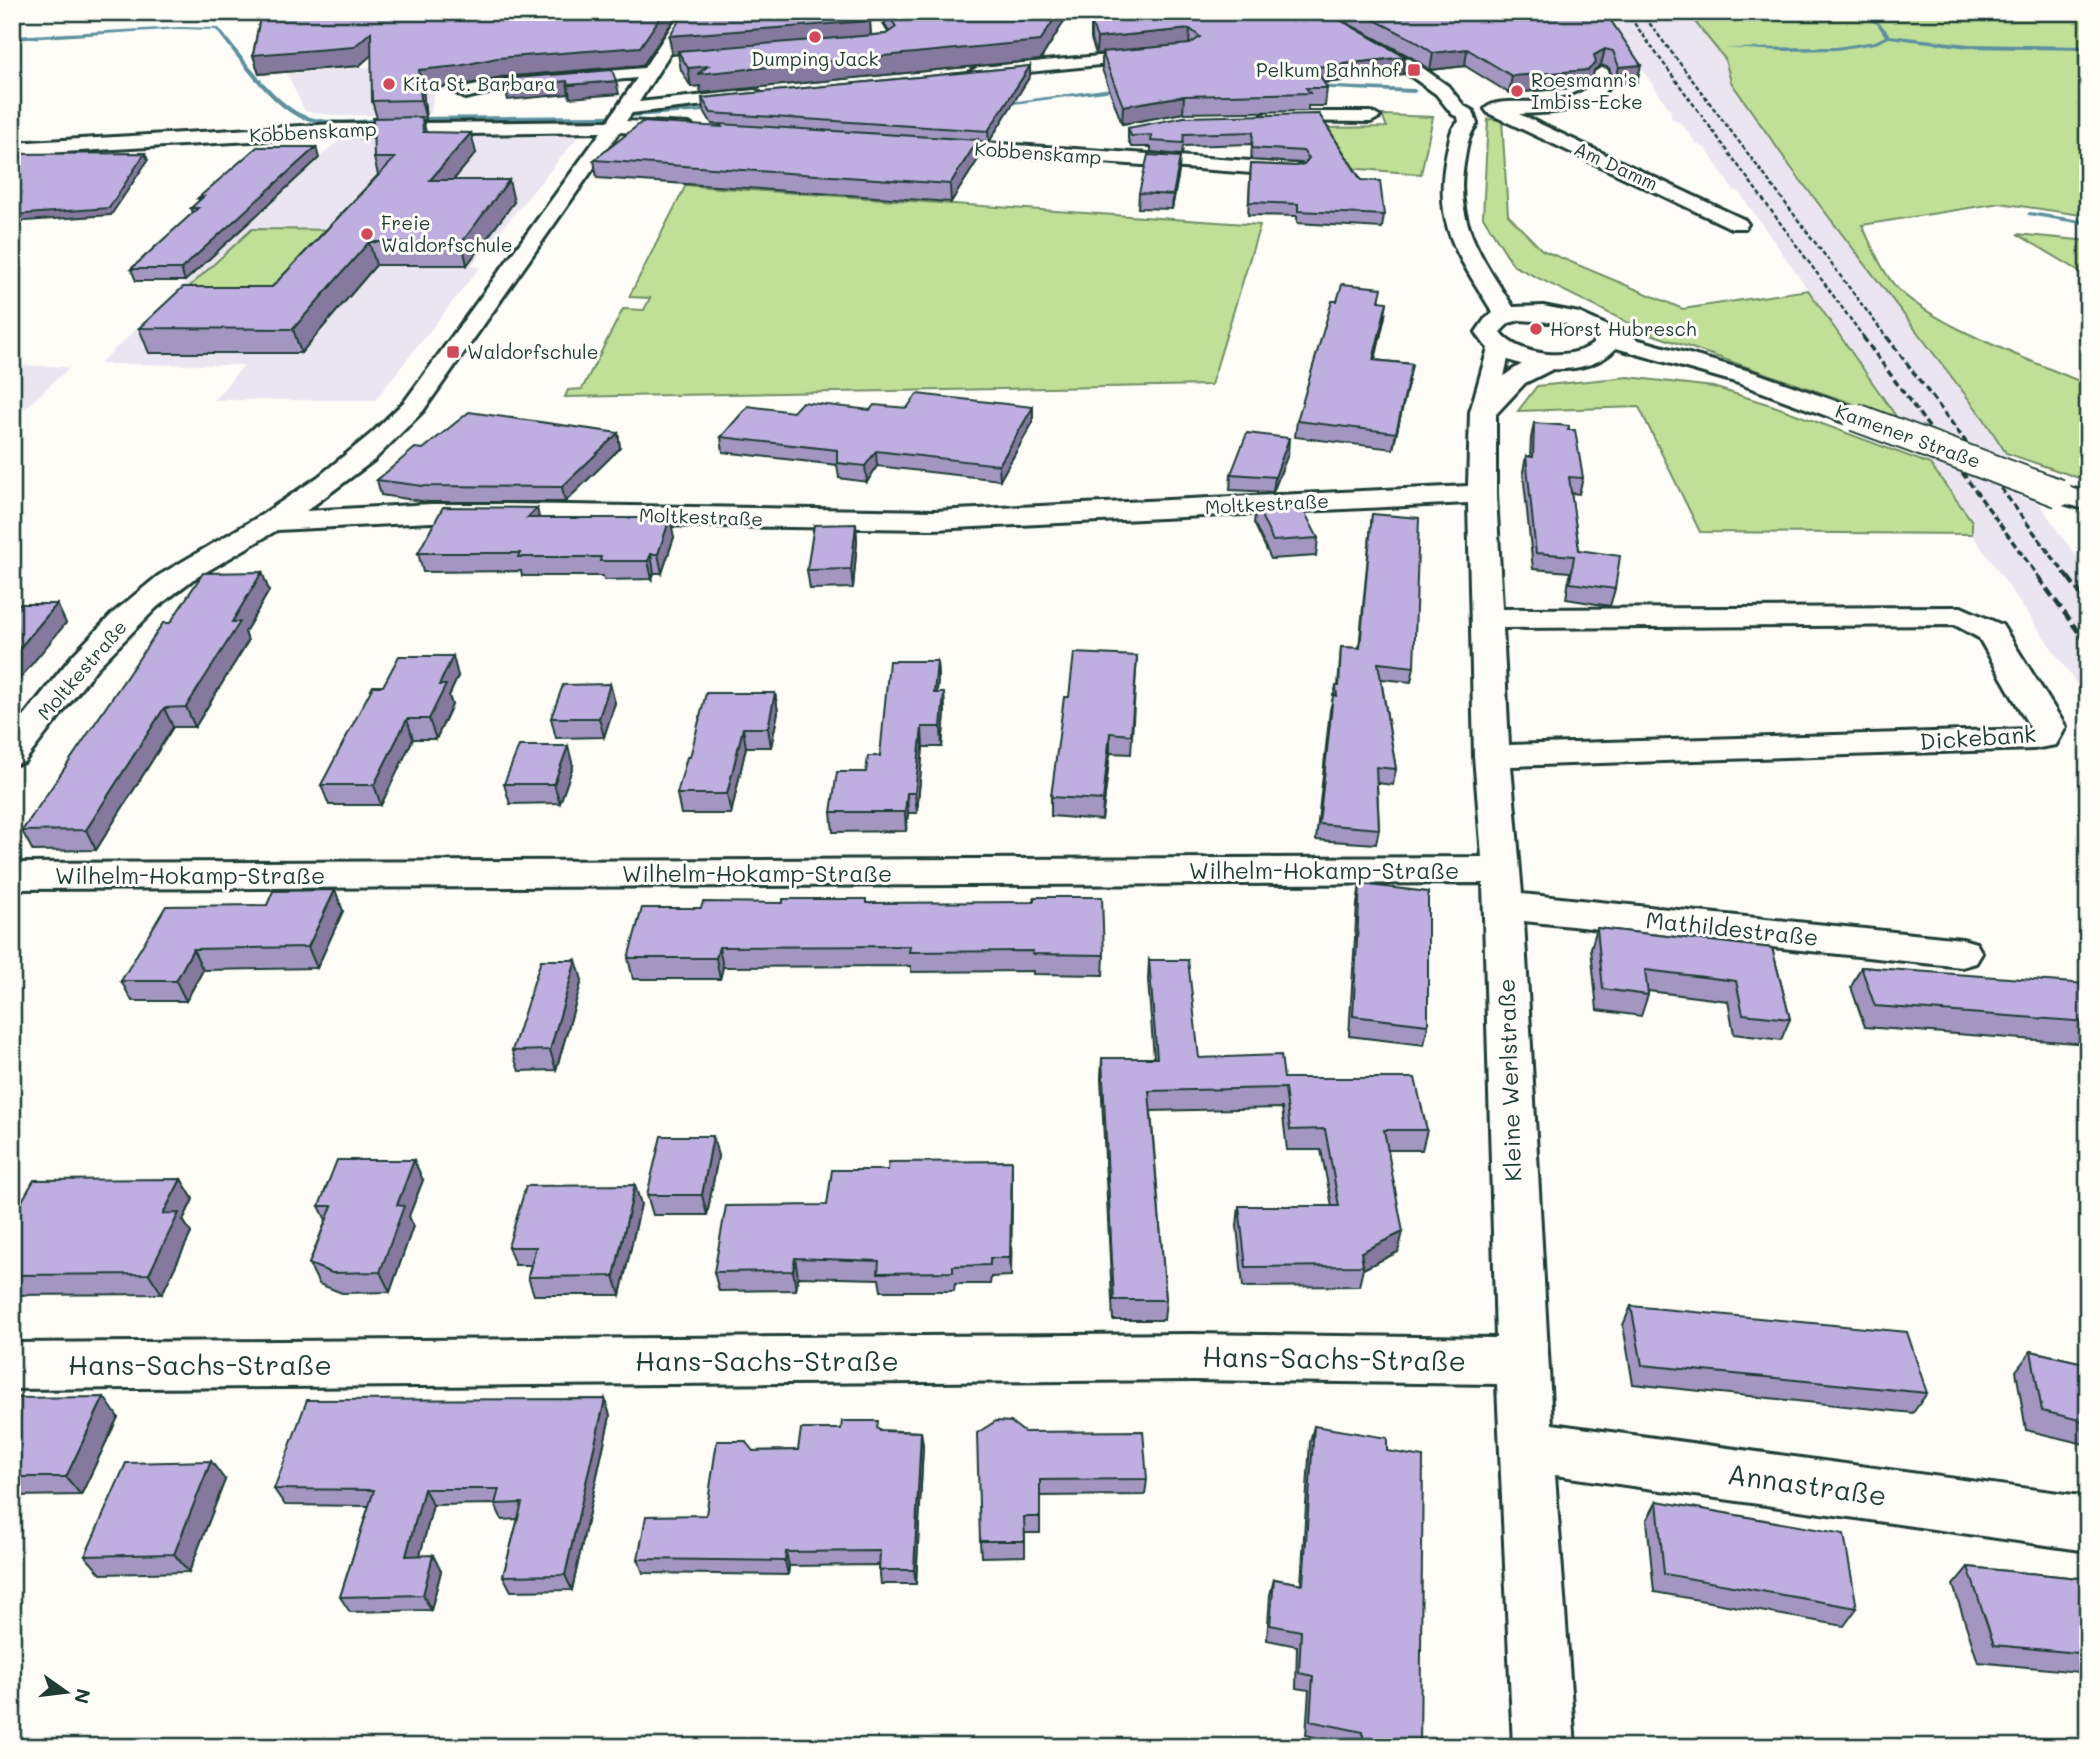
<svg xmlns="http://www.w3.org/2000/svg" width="2100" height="1759" viewBox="0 0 2100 1759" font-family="Mali,sans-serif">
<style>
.built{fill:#eae5f0}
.green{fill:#c0df97;stroke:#708e66;stroke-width:2}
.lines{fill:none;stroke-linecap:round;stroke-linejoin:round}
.stream{fill:#5c909e;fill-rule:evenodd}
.minor-casing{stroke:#1f3d34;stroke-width:6}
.secondary-casing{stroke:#1f3d34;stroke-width:6}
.minor{fill:#fdfcf7;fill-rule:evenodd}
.secondary{fill:#fdfcf7;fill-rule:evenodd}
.rail-far2{stroke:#1f3d34;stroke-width:2.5;stroke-dasharray:4.5 2.5;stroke-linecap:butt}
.rail-far1{stroke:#1f3d34;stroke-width:3.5;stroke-dasharray:7 3.5;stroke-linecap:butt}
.rail{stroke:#1f3d34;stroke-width:4.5;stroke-dasharray:10 4.5;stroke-linecap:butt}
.secondary-bridge-casing{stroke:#1f3d34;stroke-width:31;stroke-linecap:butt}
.secondary-bridge{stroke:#fdfcf7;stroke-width:27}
.wall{fill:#a396c1;stroke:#1f3d34;stroke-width:2}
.shaded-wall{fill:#857a9d;stroke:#1f3d34;stroke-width:2}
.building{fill:#beafe0;stroke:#1f3d34;stroke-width:2}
.poi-dot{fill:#d1495b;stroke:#fdfcf7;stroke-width:2.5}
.labels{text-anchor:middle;stroke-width:6;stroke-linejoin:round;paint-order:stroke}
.far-poi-label{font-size:19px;fill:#1f3d34;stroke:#fdfcf7;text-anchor:start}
.far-street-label{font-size:19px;fill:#1f3d34;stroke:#fdfcf7}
.street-label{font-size:23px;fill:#1f3d34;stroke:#fdfcf7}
.near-street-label{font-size:28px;fill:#1f3d34;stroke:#fdfcf7}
</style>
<rect width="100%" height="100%" fill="#fdfcf7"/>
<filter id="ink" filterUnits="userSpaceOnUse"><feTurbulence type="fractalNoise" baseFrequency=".0143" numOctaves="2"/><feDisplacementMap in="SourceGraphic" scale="14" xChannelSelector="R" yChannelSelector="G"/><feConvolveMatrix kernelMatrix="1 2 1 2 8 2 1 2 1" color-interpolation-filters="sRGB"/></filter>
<g filter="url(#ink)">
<path class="built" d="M1602 12H1687L1725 59 1731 82 1792 169 1984 419 2059 533 2088 571V700L1972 534V521L1739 192 1733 190 1706 149 1696 143 1681 123 1671 118V111Z
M495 56 501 81 473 88 434 91 431 113 338 116 305 111 287 74Z
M348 131 582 132 471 266 480 267 375 400H214L244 365 99 364Z
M12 365 70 367 12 420Z"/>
<path class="green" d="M1687 12H2088V216L2000 203 1862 225C1872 246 1883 275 1900 291 1941 329 2034 361 2088 385V481L2006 453 1984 419 1792 169 1731 82 1725 59Z
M1382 115 1433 117 1421 174 1348 168 1326 128 1387 127Z
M1488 119 1502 120 1508 215 1542 250 1683 309 1808 290 1898 419 1651 334 1514 266 1483 217Z
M686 185 705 187 1260 225 1211 385 565 397 568 390 582 389 623 309 644 310 650 298 629 297Z
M252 229 354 230 293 310H164Z
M2017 234 2088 241V276Z
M1628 377 1713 387 1774 406 1930 464 1972 521V534L1700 532 1639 407 1518 411 1537 386Z"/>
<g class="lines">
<path class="stream" d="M1852 12C1868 12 1881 22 1890 35L1968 44 2088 46V50L1968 48 1889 38 1876 44 1836 50 1786 51 1724 48 1836 47 1875 41 1885 36 1877 24Z
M180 27 219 28C239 52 277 107 307 116 333 124 363 119 389 118L392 120 389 122C361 122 330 128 303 119 273 109 236 55 216 30L180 29 12 40V36Z
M1310 85 1414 89 1417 91 1414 93 1312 88Z
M1126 86 1128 89 998 106 995 104Z
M718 108 720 111 603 119 411 121 408 119 411 117 603 115Z
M2030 212 2088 221V225L2028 215 2027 214Z"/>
<defs>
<path id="minor" d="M681 12H696L639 102 755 90 764 95 761 99 632 113 626 121 689 124 698 130 689 136 619 132 423 411 374 460 306 511 431 504H506L934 511 1468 486 1470 412 1490 341 1499 339 1508 341 1511 346 1504 376C1518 365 1542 352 1559 356L1562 361 1559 366 1525 383 1496 414V494L1502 609 1961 607 2002 625 2066 727 2056 745 2033 749 1511 766 1522 894 1962 939 1976 943 1982 953 1976 963 1962 967 1524 921 1552 1424 2088 1497V1551L1555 1475 1575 1747H1513L1497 1384 1192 1380 12 1389V1343L1192 1334 1496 1338 1483 883 12 889V863L1482 857 1474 756 1468 503 934 529 431 522 277 530 192 580 157 607 96 669 24 762 12 765V731L73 655 113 613 158 576 260 516 318 477 372 433 405 401 601 132 335 136 12 155V143L335 124 608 121 637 78 501 90 465 98 456 93 459 89 501 80 644 68ZM1955 625 1979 638 2031 729 1509 745 1503 628Z
M895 12H944L937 17 881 23 895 45 893 48 842 51 840 48 842 45 876 41 863 24 871 16Z
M1155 51 1163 56 1161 59 978 77 970 72 978 67Z
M1601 68 1607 69 1613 82C1591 112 1554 113 1519 114L1745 220 1748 224 1745 228H1731L1488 113 1485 109C1502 91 1564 117 1595 81L1593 73Z
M1268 112H1371L1380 117 1371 122 1262 121 1259 117Z
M927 139 1295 164 1305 170 1295 176 920 149 918 145 920 141Z"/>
<path id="secondary" d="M1301 12H1320L1410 59 1448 86 1464 106 1473 111 1477 124C1467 138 1467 146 1464 164 1454 222 1483 260 1513 307L1543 306 1579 313 1639 340 1753 372 1864 411 1868 417 1864 423 1855 425 1846 423 1735 382 1616 348C1589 379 1520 373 1489 349 1484 345 1480 338 1476 332L1485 319 1493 313C1457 253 1432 225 1447 151 1450 141 1449 129 1459 122L1458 117 1452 114 1436 94 1398 67ZM1520 320 1564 323 1593 337 1594 343C1572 362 1517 356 1500 332L1509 323Z
M2059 485 2088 493V510L2049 499 2045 493 2049 487Z"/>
</defs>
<use href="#minor" class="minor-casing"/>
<use href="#secondary" class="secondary-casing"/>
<use href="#minor" class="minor"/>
<use href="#secondary" class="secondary"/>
<path class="rail-far2" d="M1626 12 1865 339
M1641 12 1888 339"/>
<path class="rail-far1" d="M1863 337 2040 579
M1887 337 2069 579"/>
<path class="rail" d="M2038 577 2088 645
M2068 577 2088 604"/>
<defs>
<path id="secondary-bridge" d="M1855 417 2059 493"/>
</defs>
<use href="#secondary-bridge" class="secondary-bridge-casing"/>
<use href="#secondary-bridge" class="secondary-bridge"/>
</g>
<path class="wall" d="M261 12H679L643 65 501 77 464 85 423 89 426 120H423L426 132 476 153 453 180 514 202 467 265H376L301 353H149L139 328 272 287 378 175 374 158 377 118 372 101V54L359 66 259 74 253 55Z
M685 12H878L871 13 867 17 870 21 871 35 886 34 889 32 885 25V12H1070L1040 60 701 93 700 86 691 87 681 70 678 54 672 55Z
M1110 12H1326L1403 74 1324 83 1327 88 1325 106H1308V111L1183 113 1122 124 1102 69V54H1096L1091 39V23L1108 17H1114Z
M1326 12H1534V13L1607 15 1637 82 1615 84 1609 68 1601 65 1594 70 1592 80 1584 87 1509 93 1465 66 1430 70 1411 57Z
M1030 66V76L989 142 978 141 979 158 951 202 597 178 594 160 720 127V125L712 124 703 109 702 98Z
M1319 114 1384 215 1382 228 1297 223V216L1248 215 1251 164 1296 166 1303 165 1302 163 1251 160 1252 144 1183 146 1182 155 1151 152V147H1131L1128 139V128Z
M319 158 185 281H136L131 269 193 213 191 208 199 201 198 198Z
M1179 171 1172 209 1138 208 1139 193Z
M1380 301 1385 316 1375 360 1412 364 1409 379 1393 449 1295 437 1297 421Z
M1033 407V422L1000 480 877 466 867 482 839 478 837 465 723 452 721 437 793 412 870 410 907 408Z
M1534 423 1568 430 1583 478 1579 494 1571 493 1579 550 1615 589 1610 606 1566 599 1570 572 1533 569 1523 472 1526 456 1530 457 1531 438Z
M618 433 620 448 565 502H428L381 495 377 480 423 449Z
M1288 454 1273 492 1230 490 1231 474Z
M1256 505 1318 538 1316 556 1271 559 1254 523Z
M1372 514 1414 667 1411 682 1381 679 1396 769 1393 785 1377 783 1379 829 1376 844 1316 840 1330 710 1336 686H1338L1341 647 1359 648Z
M539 518 674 537 662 573H654L652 579 604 580 603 576H522L521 571 423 572 418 553Z
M856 524 857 542 853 588 810 589 807 570Z
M262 572 269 591 245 632 248 641 195 727H173L96 850 33 851 22 831 170 623Z
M1137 656 1131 754 1110 753 1102 820 1051 816V797L1069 697Z
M937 661 938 680 937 693H944L945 713 942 747H923L917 813H908L906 831 833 832 831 812 880 756Z
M458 676 449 696 452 705 436 739H413L381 805H329L321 785 383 686Z
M610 684 615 703 604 737 556 738 551 718Z
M775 693 778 712 771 747H746L731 814H681L677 794 690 757Z
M573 766 560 803 510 804 504 784Z
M1360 884 1428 1025 1424 1045 1349 1036 1357 904Z
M335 890 343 911 317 968 203 970 186 1001H132L121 981 267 905Z
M867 903 1104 955 1103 975 1033 974V971L911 972V966L723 967 720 979H633L628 958 701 908Z
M1597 928 1772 948 1790 1019 1781 1040 1734 1034 1728 1001 1648 991V995L1641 1016 1597 1010 1591 948Z
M1149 960 1199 1058 1284 1078 1427 1130 1422 1150H1388L1398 1252 1363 1269 1359 1286 1243 1287 1237 1226 1239 1206H1332L1321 1150H1287L1282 1108 1151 1111 1166 1300 1164 1320H1113L1101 1078 1102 1058H1154L1148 980Z
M1861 967 2088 986V1044L1865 1027 1851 987Z
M582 980 556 1070 519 1071 512 1051Z
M718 1156 707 1215H653L647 1195Z
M181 1179 193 1199 183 1220 191 1233 162 1294 12 1295V1213Z
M423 1180 409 1216 413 1226 390 1292 342 1293 319 1284 309 1264 326 1220 319 1206Z
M1012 1180 1011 1276 991 1277 990 1284H955L954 1291H881L879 1279 798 1277 796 1290 719 1291 714 1272 827 1205Z
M641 1204 620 1295H534L528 1277 531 1265H515L508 1247Z
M1631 1306 1927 1393 1913 1413 1633 1384 1623 1325Z
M2031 1351 2088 1364V1445L2026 1430 2016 1371Z
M12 1398 118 1417 81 1495 12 1496Z
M605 1399 610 1416 572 1590 511 1591 503 1576 518 1519 502 1520 495 1504 433 1505 420 1555 441 1571 431 1610 350 1612 340 1597 369 1506 285 1505 274 1489Z
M1314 1426 1387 1451 1420 1747H1358L1306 1735 1309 1690 1296 1688 1297 1646 1267 1640 1270 1595 1274 1579 1301 1584 1310 1442Z
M879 1430 921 1432 923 1446 916 1584H881L879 1565 789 1566 788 1575 643 1573 638 1559 706 1515 753 1451 798 1450Z
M1024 1432 1147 1479 1145 1495 1040 1496V1533H1025V1556L981 1557 980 1541Z
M225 1480 189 1572 101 1574 85 1556Z
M1657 1501 1857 1608 1844 1626 1654 1592 1647 1520Z
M1968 1567 2088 1579V1673L1978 1662 1953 1585Z"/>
<path class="shaded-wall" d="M664 12H679L643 65 501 77 464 85 423 89 426 120 421 100 419 70Z
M860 12H878L871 13 863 21H870L871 39 678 51V54L672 55 669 36Z
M1059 12H1070L1040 60 701 93 700 86 691 87 688 68Z
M1190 29 1189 45 1096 54 1097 38Z
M371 32 376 51 359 66 259 74 253 55Z
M1467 49 1465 66 1430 70 1433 53Z
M1605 49 1601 65 1594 70 1592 80 1584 87 1509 93 1512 76 1594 55Z
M1405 57 1403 74 1314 84 1315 67Z
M1641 65 1637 82 1615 84 1619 67Z
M1030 66V76L989 142 988 131Z
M567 81 569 94 508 100 505 87Z
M616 81 619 94 570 98 568 85Z
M1184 96 1183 113 1122 124 1123 106Z
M471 133 476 153 435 202 430 180Z
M978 140 979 158 951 202 950 184Z
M316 147 319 158 185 281 181 269Z
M145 153 148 160 111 215 12 222V215Z
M1180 157 1179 171 1172 209 1173 195Z
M509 180 514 202 467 265 462 242Z
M369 242 376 265 301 353 293 329Z
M1387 302 1385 316 1371 375 1373 360Z
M1412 364 1409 379 1393 449 1396 433Z
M1033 407V422L1000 480 999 465Z
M618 433 620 448 565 502 562 487Z
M1289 438 1288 454 1273 492 1275 477Z
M876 451 877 466 867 482 865 466Z
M537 508 541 526 527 518Z
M670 518 674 537 662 573 658 554Z
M856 524 857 542 853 588 851 569Z
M651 554 654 573 652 579 648 561Z
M262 572 269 591 245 632 248 641 195 727 186 707 232 622Z
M57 604 66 623 12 688V657Z
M453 656 458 676 449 696 452 705 436 739 429 719 439 685Z
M937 661 938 680 935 712 934 693Z
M610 684 615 703 604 737 599 718Z
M775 693 778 712 771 747 768 728Z
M944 693 945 713 942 747 941 727Z
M164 708 173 727 96 850 86 830Z
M407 719 413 739 381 805 374 785Z
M922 727 923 747 917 813 915 793Z
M743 728 746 747 731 814 727 794Z
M1110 733V753L1102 820 1103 800Z
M568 746 573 766 560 803 554 784Z
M907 793 908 813 906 831 905 812Z
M335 890 343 911 317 968 308 947Z
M12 897 21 912 12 925Z
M719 947 723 967 720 979 716 958Z
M193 949 203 970 186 1001 176 981Z
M576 960 582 980 556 1070 550 1050Z
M713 1136 718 1156 707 1215 702 1195Z
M414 1160 423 1180 409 1216 413 1226 390 1292 380 1272 397 1205Z
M1012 1161V1180L1011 1276 1010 1258Z
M181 1179 193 1199 183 1220 191 1233 162 1294 149 1274 163 1214Z
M635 1185 641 1204 620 1295 614 1276Z
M1403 1232 1398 1252 1363 1269V1266L1361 1252Z
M795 1258 798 1277 796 1290 793 1271Z
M104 1397 118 1417 81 1495 66 1477Z
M605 1399 610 1416 572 1590 565 1575Z
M921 1432 923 1446 916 1584 914 1570Z
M211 1461 225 1480 189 1572 174 1554Z
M424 1489 433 1505 416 1571 406 1556Z
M786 1552 789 1566 788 1575 785 1561Z
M433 1555 441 1571 431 1610 423 1595Z"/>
<path class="building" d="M261 12H664L640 47 497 58 459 66 419 70 421 100 372 101 371 32 354 47 253 55Z
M685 12H864L870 21 669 36Z
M887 12H1059L1040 41 698 74 708 66 688 68 678 51 886 34 896 27Z
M1095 12H1103L1108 17H1120L1124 12H1326L1405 57 1315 67 1327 88H1306L1310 93 1184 96 1123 106 1102 52 1190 44 1200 37 1190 29 1097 38 1091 23Z
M1359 12H1534V13L1607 15 1641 65 1619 67 1613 51 1605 49 1594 55 1596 63 1588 70 1512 76 1467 49 1433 53 1414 40Z
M1030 66 988 131 711 113 702 98Z
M612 70 616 81 568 85 567 81 505 87 503 79Z
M1319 114 1361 180 1380 181 1384 215 1298 211V204L1249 202 1251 164 1296 166 1304 164 1309 158 1303 151 1252 148 1253 132 1184 134 1183 143 1151 141 1152 135 1131 136 1128 128 1184 117Z
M422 117 423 132 471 133 430 180H509L462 242H369L293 329 139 328 183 287H272L395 158H374L373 118Z
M642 122 722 127 720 124 978 140 950 184 594 160Z
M257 147H316L181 269H131L198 208H191L203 197 198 198Z
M145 153 109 208 12 215V154Z
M1148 155 1180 157 1173 195 1139 193Z
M1342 284 1382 288 1379 301 1387 302 1373 360 1412 364 1396 433 1297 421 1332 301H1337Z
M917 394 1033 407 999 465 876 451 865 466 837 463V450L721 437 748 406 793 412 802 402 870 410 874 405 907 408Z
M469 412 618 433 562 487 423 486 377 480 415 448 423 449Z
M1534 423 1569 426 1568 430H1575L1583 478 1569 477 1579 550 1620 556 1615 589 1570 583 1574 556 1536 553 1526 456 1533 457Z
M1247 433 1289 438 1275 477 1231 474Z
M1300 503 1318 538 1273 541 1256 505Z
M443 507 537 508 527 518H670L658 554H651L648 561H600L601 557H518L520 553H418Z
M1372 514 1419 518 1414 667 1378 663 1396 769 1376 767 1379 829 1319 824 1333 695 1337 696 1336 686H1339L1341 647 1360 648Z
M856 524 851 569 807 570 814 525Z
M262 572 232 622H240L186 707 164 708 86 830 22 831 163 623H170L203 573Z
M12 604H57L12 657Z
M1074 653 1137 656 1131 735 1110 733 1103 800 1051 797 1064 697H1069Z
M399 656H453L439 685H446L429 719H407L374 785H321L373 686H383Z
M889 661H937L934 693H944L941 727H922L915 793H907L905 812H831L837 772H866L868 756H880Z
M610 684 599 718H551L563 685Z
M706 693H775L768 728H743L727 794H677L687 757H690Z
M519 746H568L554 784H504Z
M1360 884 1428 892V1025L1353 1016Z
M335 890 308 947 193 949 176 981H121L166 906 267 905 273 891Z
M1034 897H1102L1104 955 1032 954 1033 951 909 952 910 946 719 947 716 958H628L642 908H701L703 902 783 903V899H866V903L1034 902Z
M1597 928 1772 948 1790 1019 1743 1014 1736 981 1645 970 1648 995 1603 989Z
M541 960H576L550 1050 512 1051Z
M1149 960H1188L1199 1058 1281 1055 1284 1078H1415L1427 1130H1384L1403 1232 1361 1252 1363 1266 1246 1267 1239 1206H1339L1325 1129 1290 1130 1285 1088 1149 1091 1166 1300H1114L1102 1058H1157Z
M1861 967 2087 984 2088 986V1022L1875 1006Z
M661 1136H713L702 1195H647Z
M337 1160H414L397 1205 404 1206 380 1272 332 1273 309 1264 332 1206H319Z
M1012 1161 1010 1258H990V1265L953 1266V1272L878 1273 879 1261 795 1258 793 1271 714 1272 726 1206 827 1205 832 1170H888L889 1162Z
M181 1179 163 1214 179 1213 149 1274 12 1275V1213H15L34 1180Z
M635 1185 614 1276 528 1277 536 1247H508L526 1186Z
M1631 1306 1907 1332 1927 1393 1642 1365Z
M2031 1351 2088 1364V1422L2042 1411Z
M104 1397 66 1477H12V1398Z
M605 1399 565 1575 503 1576 522 1503 495 1504 499 1489H424L406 1556 433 1555 423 1595 340 1597 374 1490 274 1489 307 1400Z
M842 1421H878L877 1428 880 1431 921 1432 914 1570H879L880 1551 786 1552 785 1561 638 1559 646 1516 706 1515 717 1441H745L753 1451 798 1450 801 1429H841Z
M996 1421 1011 1422 1024 1432 1143 1431 1147 1479 1040 1480V1517H1024L1025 1541H980L977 1433Z
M1314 1426 1387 1438V1451L1423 1457 1420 1747H1385L1363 1742V1732L1310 1721 1313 1676 1299 1673 1301 1631 1270 1625 1274 1579 1303 1584Z
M211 1461 174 1554 85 1556 126 1463Z
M1657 1501 1844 1534 1857 1608 1664 1574Z
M1968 1567 2088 1579V1654L1994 1645Z"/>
</g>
<g class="poi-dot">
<circle cx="815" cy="37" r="7"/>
<rect x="1407" y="63" width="14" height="14" rx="3.5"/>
<circle cx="389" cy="84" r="7"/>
<circle cx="1517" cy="91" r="7"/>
<circle cx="367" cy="234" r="7"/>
<circle cx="1536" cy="329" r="7"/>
<rect x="446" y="345" width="14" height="14" rx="3.5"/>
</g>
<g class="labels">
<g class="far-poi-label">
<text x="815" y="66" text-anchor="middle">Dumping Jack</text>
<text x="1400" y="77" text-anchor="end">Pelkum Bahnhof</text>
<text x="1531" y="87">Roesmann's<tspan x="1531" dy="22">Imbiss-Ecke</tspan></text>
<text x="403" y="91">Kita St. Barbara</text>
<text x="381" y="230">Freie<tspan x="381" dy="22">Waldorfschule</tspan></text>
<text x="1550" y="336">Horst Hubresch</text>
<text x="467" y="359">Waldorfschule</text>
</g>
<g class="far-street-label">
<text transform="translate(313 132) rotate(-3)" y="7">Kobbenskamp</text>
<text transform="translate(1038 153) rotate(4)" y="7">Kobbenskamp</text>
<text transform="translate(1616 166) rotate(25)" y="7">Am Damm</text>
<text transform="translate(1908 436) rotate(20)" y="7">Kamener Straße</text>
<text transform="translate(1267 504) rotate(-3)" y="7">Moltkestraße</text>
<text transform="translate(701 517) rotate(2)" y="7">Moltkestraße</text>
<text transform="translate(82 670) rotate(-49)" y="7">Moltkestraße</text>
</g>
<g class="street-label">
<text transform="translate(1978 738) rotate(-4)" y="8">Dickebank</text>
<text x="1324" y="879">Wilhelm-Hokamp-Straße</text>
<text x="757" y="882">Wilhelm-Hokamp-Straße</text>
<text x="190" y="884">Wilhelm-Hokamp-Straße</text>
<text transform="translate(1732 929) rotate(6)" y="8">Mathildestraße</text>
<text transform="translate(1510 1080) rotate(-92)" y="8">Kleine Werlstraße</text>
</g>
<g class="near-street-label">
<text transform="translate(1334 1359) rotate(1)" y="10">Hans-Sachs-Straße</text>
<text x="767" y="1371">Hans-Sachs-Straße</text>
<text x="200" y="1375">Hans-Sachs-Straße</text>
<text transform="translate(1807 1485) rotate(8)" y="10">Annastraße</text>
</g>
</g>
<rect width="2100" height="1759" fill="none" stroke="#fdfcf7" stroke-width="42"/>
<rect x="21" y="21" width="2058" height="1717" fill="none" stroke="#1f3d34" stroke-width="2.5" filter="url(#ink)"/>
<g transform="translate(66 1692) rotate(104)" stroke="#fdfcf7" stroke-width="5" paint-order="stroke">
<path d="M0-5L12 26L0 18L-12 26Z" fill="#1f3d34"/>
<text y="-10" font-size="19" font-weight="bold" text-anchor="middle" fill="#1f3d34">N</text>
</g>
</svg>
